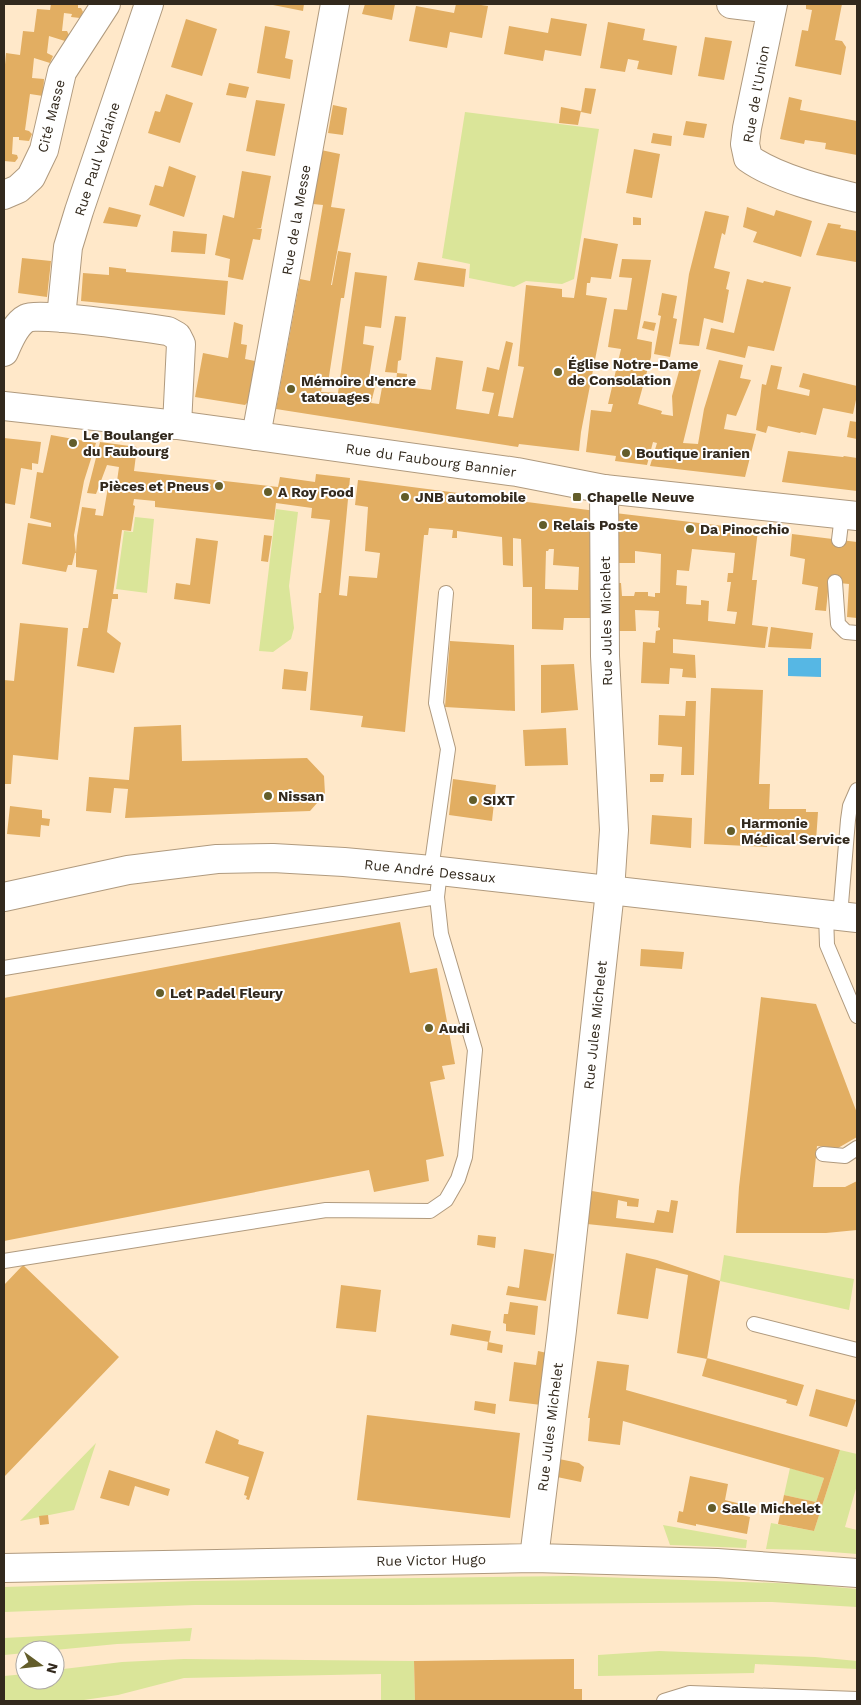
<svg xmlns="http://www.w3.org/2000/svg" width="861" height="1705" viewBox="0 0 861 1705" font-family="'Work Sans',sans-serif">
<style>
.green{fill:#dae599}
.water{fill:#56b7e4}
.building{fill:#e2ae62;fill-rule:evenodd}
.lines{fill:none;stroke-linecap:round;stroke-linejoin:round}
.lane-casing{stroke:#b09a7e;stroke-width:16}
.street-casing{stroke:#b09a7e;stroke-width:30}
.secondary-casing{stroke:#b09a7e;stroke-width:30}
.primary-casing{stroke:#b09a7e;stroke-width:30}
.lane{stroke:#fff;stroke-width:14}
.street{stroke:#fff;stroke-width:28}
.secondary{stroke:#fff;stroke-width:28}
.primary{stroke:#fff;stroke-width:28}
.poi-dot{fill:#635d2a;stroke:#fff;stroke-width:2}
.labels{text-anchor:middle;stroke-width:4;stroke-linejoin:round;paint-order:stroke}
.street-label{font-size:14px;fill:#32291d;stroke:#fff}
.poi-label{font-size:14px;font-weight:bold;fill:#32291d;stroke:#fff;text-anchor:start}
</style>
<rect width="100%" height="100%" fill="#ffe8c9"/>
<path class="green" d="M465 112 599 129 574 279 562 284 526 281 514 287 469 278 470 264 442 258Z
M276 509 298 512 289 586 294 628 291 639 273 652 259 651Z
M135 517 154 519 147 593 116 589 124 531 133 532Z
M724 1255 854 1279 849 1310 720 1281Z
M96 1443 74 1510 20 1521Z
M840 1450 857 1454V1485L845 1527 857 1530V1554L808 1550 766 1549 771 1523 814 1531Z
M790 1468 824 1478 816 1502 784 1495Z
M663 1525 747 1540 746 1548 670 1545Z
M571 1576 804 1584 857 1589V1607L772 1602 409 1605H195L4 1612V1587L193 1581Z
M192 1628 190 1641 117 1644 55 1650H25V1653L4 1655V1638Z
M659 1651 815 1657 857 1661V1669L755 1664 754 1673 598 1676V1655Z
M184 1659 414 1661 415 1701H381V1674L184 1678 118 1695 77 1701H4V1676L25 1674V1680H55V1670L122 1662Z"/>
<path class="water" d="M788 658H821V677L788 676Z"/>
<path class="building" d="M51 4H78V8H81L83 12 80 18 71 17 72 14 64 13 62 31H67L69 35 65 41 49 36 47 53 53 56 50 63 34 58 32 78 44 79 43 96 30 94 25 130 29 131 32 134 29 141 19 140V137H13L12 154 17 155 18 158 15 162 4 161V76L6 53 20 55 23 31 34 32 37 9 50 10Z
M268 4H304L303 11Z
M365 4H395L392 20 362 14Z
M456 4H474L488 6 482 38 450 32 447 48 409 41 416 6 454 13Z
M806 4H842L835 40 842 41 846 47 841 75 795 66 802 30 808 31 812 10 806 9Z
M551 18 587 24 581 56 545 50 543 61 504 54 509 26 548 33Z
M186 19 217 29 202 76 171 67Z
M608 22 645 29 643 40 677 46 672 75 637 69 639 61 628 59 625 72 600 68Z
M265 26 290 31 285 58 293 60 290 79 257 73Z
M705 37 732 41 724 80 698 76Z
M229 83 249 87 246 98 226 95Z
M585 88 596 89 591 114 581 112Z
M166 94 193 103 180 143 148 133 155 111 160 112Z
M789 97 802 100 800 110 857 121V155L825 149 826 143 805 140 804 144 780 139Z
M256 100 285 104 275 156 246 151Z
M333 105 347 108 343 135 328 133Z
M561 107 581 111 578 125 559 123Z
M686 121 707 124 704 138 683 135Z
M653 133 672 136 671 146 651 143Z
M634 149 660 154 652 198 626 193Z
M321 150 340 154 331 207 345 209 331 285H332L338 251 351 253 344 298H341L328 383 323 382 321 392 338 393 355 272 387 276 381 328 365 326 363 344 374 346 369 378 377 379 371 403 379 404 383 382 396 384 397 373 407 374 406 387 431 390 436 357 463 361 456 409 489 414 494 393 482 391 487 367 499 370 506 341 513 343 498 416 513 418 524 367 518 366 526 285 562 289V297L574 298 584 238 618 244 611 279 591 277 590 283H587L586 295 607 298 581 432 579 451 519 444 518 447 276 409 300 279 310 281 323 205 313 204Z
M169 166 196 176 184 217 149 205 155 185 163 187Z
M242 171 271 176 261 228H256L262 229 260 240 253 239 243 280 228 277 230 259 215 255 223 215 234 218Z
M109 207 141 215 137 227 103 223Z
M747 207 774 216 776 210 812 221 801 257 753 242 757 232 743 227Z
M705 211 729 216 725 235 722 233 714 268 730 272 726 289 729 290 723 323 704 318 699 346 679 344 689 274Z
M633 217 641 218V225H633Z
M828 223 841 225 840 228 857 231 856 262 816 255Z
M173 231 207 234 205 254 171 252Z
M22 258 51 261 47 297 18 293Z
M622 259 651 260 637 339 652 342 651 357 638 404 662 411 661 414 673 416 672 396 681 364 701 370 683 443 698 444 704 409 719 360 743 365 740 378 751 380 736 416 727 414 724 429 756 434 745 477 650 466 657 443 653 442 647 465 615 461 616 456 586 452 591 410 611 412 613 404H608L621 349 608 347 614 309 627 310 632 278 619 277Z
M418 262 466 269 464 287 414 280Z
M109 267 126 269V272L228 281 225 315 81 301 83 273 109 275Z
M747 279 763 283 764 281 791 287 774 351 748 346 745 358 706 349 711 328 734 333Z
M662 293 677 296 673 318 677 319 670 357 654 354 661 316 658 315Z
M395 316 406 317 401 360 398 361 397 373 385 372Z
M644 321 656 323 654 331 642 328Z
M234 322 243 325 241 344 247 345 245 359 255 361 252 377 256 378 253 397 245 405 195 397 203 353 228 358Z
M771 365 782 367 777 389 809 396 810 390 799 387 803 373 857 386V395L853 414 823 408 816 435 801 432 800 433 768 426 766 433 756 430 762 384 766 385Z
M850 421 857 422V439L847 437Z
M51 435 96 443 84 481 74 535 76 553 77 536 82 507 96 509 95 515 103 516 108 487 116 488 119 467 107 465 96 494 87 493 100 442 137 447 134 471 278 487 280 477 315 482 316 474 350 478 339 595 347 596 349 576 377 578 380 553 365 551 368 507 355 505 358 480 596 511 593 618H564L563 630 532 629V587H523L521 539 513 538V566L503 565 502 537 457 531V538H452L453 530 429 528 428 535H424L405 732 361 727 363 716 310 710 319 593H321L330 520 311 518 312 508 276 503 274 520 155 507V501L134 499 133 505 135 506 131 531 122 530 113 594H118V599H112L107 632 121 643 114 673 77 666 83 628H88L97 570 76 567V553H75L72 565H68L66 572 22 564 28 523 51 527V523L30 518 37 472 43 473ZM549 549H554L553 565 579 567 578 590 545 589 546 551H548Z
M4 438 41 442 38 464 32 463V470L21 468 15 505 4 503Z
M788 451 843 457 844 456 857 458V491L782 482Z
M615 513 758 530 752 580H757L752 625 768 627 765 648 673 639V653L695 655 696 678 682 677 683 669 670 668 669 684 641 683 643 642 655 643 656 631 660 630V628L658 627 659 611 635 610 636 631H618L614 583H621L622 596H634L635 592H648V596L655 597V593H660L661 554 635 551V563H614ZM692 549 735 553 733 573H728L727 582H731L727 611 737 612 735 624 708 621 709 601 701 600V605L686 604 687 586 676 585 677 570 689 571Z
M792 534 857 542V618L847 617 849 584 829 582 826 611 815 610 818 587 802 584 805 559 790 556Z
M264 535 272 536 268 562 261 561Z
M196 538 218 541 210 604 174 599 176 583 190 585Z
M20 623 68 628 58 760 13 755 11 784H4V680L14 681Z
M771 627 813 633 811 649 768 647Z
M450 641 514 645 515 711 445 707Z
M574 664 578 710 541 713V665Z
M284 669 308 672 306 691 282 689Z
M711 688 763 690 759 784H770L769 809H806V812H818L816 841H790V844L768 843 767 847 704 844Z
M686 701H696L694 775H681L682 747 658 745 659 715 685 716Z
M181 725 182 761 307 758 324 776 325 794 310 811 125 818 128 789 114 788 111 813 86 811 89 777 129 780 134 727Z
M566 728 568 765 525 766 523 730Z
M650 774H664L663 782H650Z
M453 779 496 785 492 821 449 815Z
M10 806 42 810V818L50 819 49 826 41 825 40 837 7 834Z
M652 815 692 818 691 848 650 844Z
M400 922 410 973 437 968 455 1064 442 1066 445 1079 430 1082 444 1156 426 1160 429 1181 374 1192 369 1170 4 1241V998Z
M641 949 684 952 682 969 640 966Z
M761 997 816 1004 857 1113V1137L838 1148 817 1146 813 1187H845L857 1181V1230L826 1233H736L739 1187Z
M592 1191 639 1199 638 1207 627 1206V1202L618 1200 616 1218 654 1223 657 1210 669 1212 671 1200 678 1201 673 1233 587 1224Z
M478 1235 496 1237 495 1248 477 1245Z
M524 1249 554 1254 546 1301 506 1295 508 1286 519 1288Z
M626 1253 657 1260 720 1281 707 1359 677 1353 688 1275 656 1268 648 1319 617 1314Z
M23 1265 119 1357 4 1477V1285Z
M341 1285 381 1290 376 1332 336 1328Z
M510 1302 538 1306 535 1335 506 1331V1324L503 1323 504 1314H508Z
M452 1324 491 1331 489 1342 450 1335Z
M488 1342 503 1345 502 1353 487 1350Z
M538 1351 547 1353 541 1405 509 1401 514 1362 536 1365Z
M707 1358 804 1385 797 1406 786 1403 787 1400 702 1376Z
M597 1361 629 1365 626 1390 840 1450 814 1531 778 1524 784 1495 816 1502 824 1478 623 1421 620 1445 588 1441 590 1418H588Z
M816 1389 856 1400 847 1427 809 1416Z
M475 1401 496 1404 495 1414 474 1410Z
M367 1415 520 1433 510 1518 357 1500Z
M216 1430 239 1440 238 1444 264 1452 249 1500 246 1499 247 1496 244 1495 249 1477 205 1463Z
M559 1459 579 1463 584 1467 581 1482 557 1477Z
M109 1470 170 1489 168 1496 135 1486 129 1506 100 1498Z
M690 1476 728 1484 725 1500 741 1504 739 1514 750 1517 747 1534 696 1524V1526L677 1522 679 1511 683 1512Z
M48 1515 49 1524 40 1525 39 1516Z
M574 1659V1689H582V1701H415L414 1661Z"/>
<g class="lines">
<defs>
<path id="lane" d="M839 540 842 515
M835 582 838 624 846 632 857 633
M431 870 448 749 436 703 446 593
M826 914 827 945 857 1016
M840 916 848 820 850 806 857 790
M4 968 437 897
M823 1154 845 1156 857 1148
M4 1261 326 1210 430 1211 446 1200 458 1179 465 1157 475 1050 441 934 437 897 440 871
M754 1324 857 1350
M664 1701 690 1693 857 1699"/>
<path id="street" d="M731 4 772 9
M773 4 747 128 745 144 748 158C776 178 824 190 857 198
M4 195 18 189 31 177 44 150 62 72 106 4
M61 318 68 247 79 211 149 4
M4 352C9 341 15 324 27 318 38 312 147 328 168 331L177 336 181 344 177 425
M256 436 335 4
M534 1558 562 1330 585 1120 610 891 614 830 605 656 604 489
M4 1568 534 1558 717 1563 857 1573"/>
<path id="secondary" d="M4 406 177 425 517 472 604 489 857 516"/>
<path id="primary" d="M4 897 128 870 217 859 273 858 344 862 431 870 857 918"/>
</defs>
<use href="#lane" class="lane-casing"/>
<use href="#street" class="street-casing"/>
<use href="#secondary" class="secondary-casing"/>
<use href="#primary" class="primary-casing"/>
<use href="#lane" class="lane"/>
<use href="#street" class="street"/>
<use href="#secondary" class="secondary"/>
<use href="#primary" class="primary"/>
</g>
<g class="poi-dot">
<circle cx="558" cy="372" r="5"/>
<circle cx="291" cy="389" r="5"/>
<circle cx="73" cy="443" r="5"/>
<circle cx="626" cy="453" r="5"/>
<circle cx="219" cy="486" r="5"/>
<circle cx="268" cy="492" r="5"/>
<circle cx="405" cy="497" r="5"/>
<rect x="572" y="492" width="10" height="10" rx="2.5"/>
<circle cx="543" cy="525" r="5"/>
<circle cx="690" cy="529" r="5"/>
<circle cx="268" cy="796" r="5"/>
<circle cx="473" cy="800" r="5"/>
<circle cx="731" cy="831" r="5"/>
<circle cx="160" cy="993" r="5"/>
<circle cx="429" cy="1028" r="5"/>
<circle cx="712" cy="1508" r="5"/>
</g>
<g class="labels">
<g class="street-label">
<text transform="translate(756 94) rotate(-80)" y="5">Rue de l'Union</text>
<text transform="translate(51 116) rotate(-76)" y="5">Cité Masse</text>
<text transform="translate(97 159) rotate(-72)" y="5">Rue Paul Verlaine</text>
<text transform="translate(296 220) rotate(-80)" y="5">Rue de la Messe</text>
<text transform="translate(431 460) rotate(8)" y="5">Rue du Faubourg Bannier</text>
<text transform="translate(606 621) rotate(-91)" y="5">Rue Jules Michelet</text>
<text transform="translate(430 871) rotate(6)" y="5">Rue André Dessaux</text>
<text transform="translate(595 1025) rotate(-84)" y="5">Rue Jules Michelet</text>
<text transform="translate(550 1427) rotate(-83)" y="5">Rue Jules Michelet</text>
<text transform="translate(431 1560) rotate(-1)" y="5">Rue Victor Hugo</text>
</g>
<g class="poi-label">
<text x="568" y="369">Église Notre-Dame<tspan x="568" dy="16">de Consolation</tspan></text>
<text x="301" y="386">Mémoire d'encre<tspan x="301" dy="16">tatouages</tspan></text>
<text x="83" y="440">Le Boulanger<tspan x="83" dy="16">du Faubourg</tspan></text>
<text x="636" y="458">Boutique iranien</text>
<text x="209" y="491" text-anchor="end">Pièces et Pneus</text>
<text x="278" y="497">A Roy Food</text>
<text x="415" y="502">JNB automobile</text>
<text x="587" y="502">Chapelle Neuve</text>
<text x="553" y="530">Relais Poste</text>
<text x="700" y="534">Da Pinocchio</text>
<text x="278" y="801">Nissan</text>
<text x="483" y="805">SIXT</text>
<text x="741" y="828">Harmonie<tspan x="741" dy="16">Médical Service</tspan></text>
<text x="170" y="998">Let Padel Fleury</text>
<text x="439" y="1033">Audi</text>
<text x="722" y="1513">Salle Michelet</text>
</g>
</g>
<rect width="861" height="1705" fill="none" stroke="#32291d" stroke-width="10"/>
<g transform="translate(40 1665) rotate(105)"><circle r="24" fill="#ffffff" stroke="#ada9a5"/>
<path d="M0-4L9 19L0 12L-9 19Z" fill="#635d2a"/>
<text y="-8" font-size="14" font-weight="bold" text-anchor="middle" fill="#32291d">N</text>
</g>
</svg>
